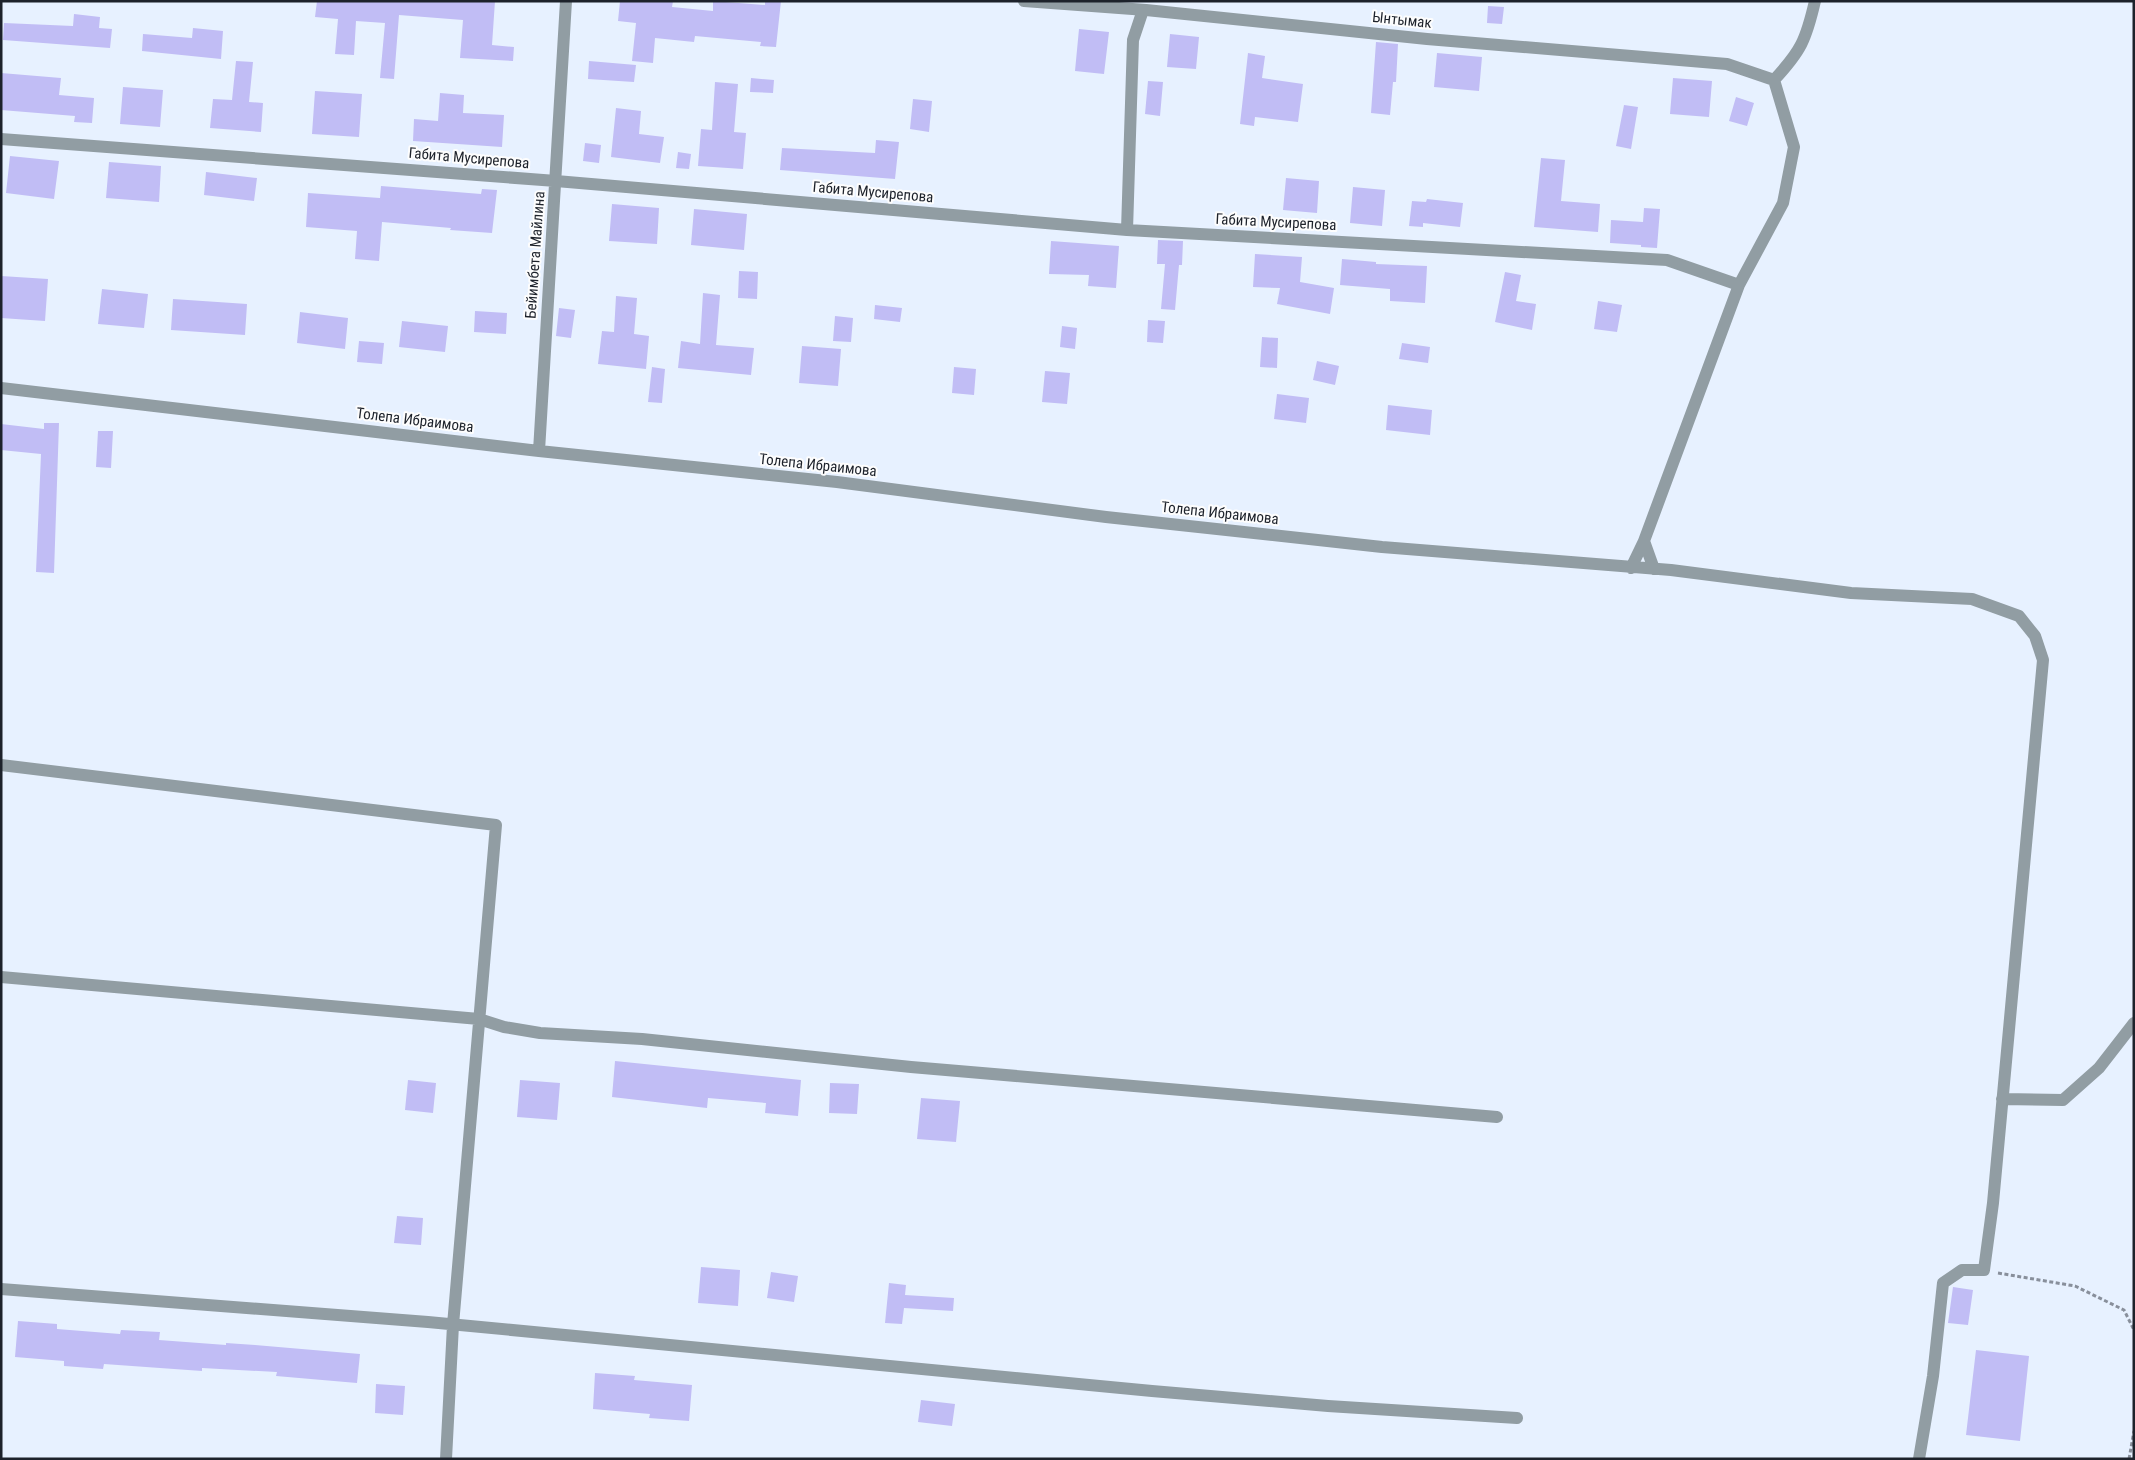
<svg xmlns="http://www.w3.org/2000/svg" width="2135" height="1460" viewBox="0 0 2135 1460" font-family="'Roboto Condensed',sans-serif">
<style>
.building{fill:#c1bdf5}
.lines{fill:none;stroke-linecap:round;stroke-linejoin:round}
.path{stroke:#888f9b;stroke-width:3;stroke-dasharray:4 2.5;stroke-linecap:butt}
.street{stroke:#919da3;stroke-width:12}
.labels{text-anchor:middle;stroke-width:4;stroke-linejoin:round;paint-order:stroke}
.street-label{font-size:15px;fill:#1d222b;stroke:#fdfdfd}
</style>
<rect width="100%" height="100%" fill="#e7f1ff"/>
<path class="building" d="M317 1H495L492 45 514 47 513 61 460 58 463 20 399 15 394 79 380 78 385 23 356 21 354 55 335 54 338 19 315 17Z
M620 1H673L672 7 713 11V1L765 5V1H781L776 47 760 46 761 42 695 36 694 42 655 38 653 63 632 61 636 23 618 21Z
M1488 6 1504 7 1502 24 1487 23Z
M74 14 100 17 99 28 112 29 110 48 3 40 4 23 73 26Z
M193 28 223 31 221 59 142 51 143 34 192 38Z
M1079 29 1109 32 1104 74 1075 71Z
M1170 34 1199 37 1196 69 1167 67Z
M1376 42 1398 44 1396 82H1393L1390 115 1371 113Z
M1248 53 1265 56 1262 78 1303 84 1298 122 1255 117 1254 126 1240 124Z
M1437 53 1482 57 1479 91 1434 87Z
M236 61 253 62 249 102 263 103 261 132 210 128 213 99 232 100Z
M589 61 636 65 634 82 588 79Z
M1 73 61 78 59 95 94 98 92 123 74 122 75 116 1 110Z
M751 78 774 80 773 93 750 92Z
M1673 78 1712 81 1709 117 1670 114Z
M1148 81 1163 82 1160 116 1145 114Z
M715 82 738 84 734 132 746 133 743 169 698 166 701 129 712 130Z
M123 87 163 90 160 127 120 124Z
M315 91 362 94 359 137 312 134Z
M440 93 464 95 463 113 504 115 502 147 413 141 414 119 438 121Z
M1736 97 1754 103 1747 126 1729 121Z
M913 99 932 101 929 132 910 129Z
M1624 105 1638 107 1631 149 1616 146Z
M616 108 641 111 639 134 664 137 660 163 611 157Z
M876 140 899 142 895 179 780 170 782 148 875 153Z
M585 143 601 145 599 163 583 161Z
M678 152 691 154 689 169 676 168Z
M10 156 59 161 54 199 6 193Z
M1541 158 1565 160 1561 201 1600 204 1598 232 1534 227Z
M109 162 161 166 159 202 106 198Z
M206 172 257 178 254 201 204 195Z
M1286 178 1319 181 1317 213 1283 210Z
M381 186 481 194 482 189 497 190 492 233 450 230 451 228 382 222 379 261 355 259 357 231 306 227 308 193 380 198Z
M1353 187 1385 190 1382 226 1350 223Z
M1427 199 1463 203 1460 227 1423 223V227L1409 226 1412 201 1426 202Z
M612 204 659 208 657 244 609 241Z
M1644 208 1660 209 1657 248 1641 247V245L1610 243 1611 220 1643 222Z
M694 209 747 214 744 250 691 245Z
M1158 240 1183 241 1182 265H1179L1175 310 1161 309 1165 264H1157Z
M1051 241 1119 246 1116 288 1088 286 1089 275 1049 274Z
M1255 254 1302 257 1300 282 1334 288 1330 314 1277 304 1280 288 1253 287Z
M1342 259 1376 262V264L1427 266 1425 303 1390 301V289L1340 285Z
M739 271 758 272 757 299 738 298Z
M1505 272 1521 275 1516 301 1536 304 1532 330 1495 322Z
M1 276 48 279 45 321 1 318Z
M102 289 148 294 144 328 98 324Z
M703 293 720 295 716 345 754 348 751 375 678 368 681 341 700 344Z
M616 296 637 298 634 334 649 336 646 369 598 364 602 331 614 332Z
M173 299 247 304 245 335 171 330Z
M1598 301 1622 305 1617 332 1594 329Z
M875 305 902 308 900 322 874 319Z
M559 308 575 310 571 338 556 336Z
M475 311 507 313 506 334 474 332Z
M300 312 348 318 345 349 297 343Z
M835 316 853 318 851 342 833 341Z
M1148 320 1165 321 1163 343 1147 342Z
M402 321 448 326 445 352 399 347Z
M1062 326 1077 328 1075 349 1060 347Z
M1262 337 1278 338 1277 368 1260 367Z
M359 341 384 343 382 364 357 362Z
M1402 343 1430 347 1428 363 1399 359Z
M802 346 841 349 838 386 799 383Z
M1317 361 1339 366 1335 385 1313 380Z
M652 367 665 369 662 403 648 402Z
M954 367 976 369 974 395 952 393Z
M1045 371 1070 373 1067 404 1042 402Z
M1277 394 1309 398 1306 423 1274 419Z
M1388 405 1432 410 1430 435 1386 430Z
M44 423H59L54 573 36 572 41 454 1 450V424L44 429Z
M98 431H113L111 468 96 467Z
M615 1061 801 1080 798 1116 765 1113 766 1103 708 1098 707 1108 612 1097Z
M408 1080 436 1083 433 1113 405 1110Z
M520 1080 560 1083 557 1120 517 1117Z
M830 1083 859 1084 857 1114 829 1113Z
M921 1098 960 1101 956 1142 917 1139Z
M397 1216 423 1218 421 1245 394 1243Z
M701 1267 740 1270 738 1306 698 1303Z
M771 1272 798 1276 794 1302 767 1298Z
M889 1283 906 1285 905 1295 954 1298 953 1311 904 1308 902 1324 885 1323Z
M1953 1287 1973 1290 1968 1325 1948 1323Z
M18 1321 57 1324V1329L120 1334 121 1330 160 1332 159 1340 226 1345V1343L255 1345 360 1354 357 1383 276 1376 277 1372 202 1368V1371L104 1364 103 1369 64 1366V1361L15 1357Z
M1976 1350 2029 1356 2020 1441 1966 1435Z
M595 1373 635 1376 634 1380 692 1385 689 1421 649 1418 650 1414 593 1409Z
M376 1384 405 1386 403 1415 375 1413Z
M921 1400 955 1404 952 1426 918 1422Z"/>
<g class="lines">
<path class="path" d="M1998 1273 2075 1286 2124 1310 2134 1330
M2129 1459 2134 1431"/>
<path class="street" d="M1024 1 1146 10 1427 39 1727 64 1774 80
M1 139 556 181 1127 230 1667 260 1739 285
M1127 230 1133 40 1143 10
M1 388 539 451 837 482 1106 517 1382 547 1671 570 1851 593 1972 599 2019 616 2035 636 2043 660 1993 1203 1984 1270H1962L1943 1283 1933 1376 1919 1459
M539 451 566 1
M1644 541 1654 569
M1631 568 1644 541 1739 285 1783 203 1794 147 1774 80C1801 51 1806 40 1815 1
M1 765 496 825 453 1325 446 1459
M1 977 479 1019 504 1027 540 1033 642 1039 911 1067 1497 1117
M2002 1099 2063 1100 2099 1068 2134 1023
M1 1289 428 1322 1152 1391 1328 1406 1517 1418"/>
</g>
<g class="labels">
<g class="street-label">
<text transform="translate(1402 20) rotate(6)" y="5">Ынтымак</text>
<text transform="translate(469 158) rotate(5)" y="5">Габита Мусирепова</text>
<text transform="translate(873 192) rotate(5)" y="5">Габита Мусирепова</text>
<text transform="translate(1276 222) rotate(3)" y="5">Габита Мусирепова</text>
<text transform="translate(535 255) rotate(-86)" y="5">Бейимбета Майлина</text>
<text transform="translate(415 420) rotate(7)" y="5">Толепа Ибраимова</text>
<text transform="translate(818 465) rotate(6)" y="5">Толепа Ибраимова</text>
<text transform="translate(1220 513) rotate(6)" y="5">Толепа Ибраимова</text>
</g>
</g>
<rect width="2135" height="1460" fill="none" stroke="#1d222b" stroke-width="5"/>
</svg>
